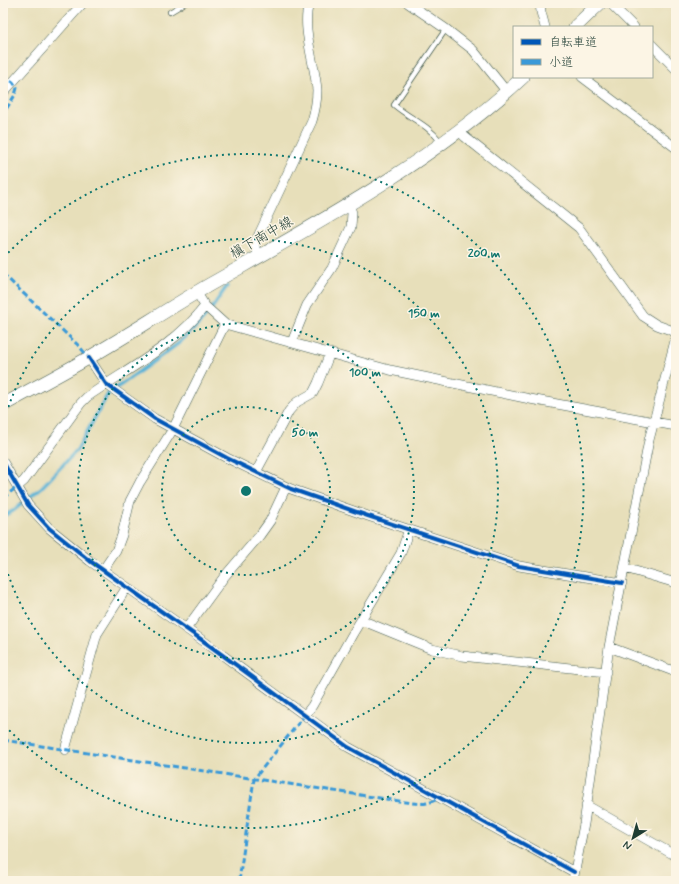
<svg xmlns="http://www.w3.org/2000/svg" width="679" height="884" viewBox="0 0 679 884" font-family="Mynerve,'Klee One',sans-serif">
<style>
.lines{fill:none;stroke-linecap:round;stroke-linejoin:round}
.stream{stroke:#5ab4d7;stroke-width:3.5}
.service-casing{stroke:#3d5548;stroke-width:6}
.minor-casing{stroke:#3d5548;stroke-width:10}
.secondary-casing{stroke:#3d5548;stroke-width:14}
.service{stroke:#fff;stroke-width:4.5}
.minor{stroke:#fff;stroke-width:9}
.secondary{stroke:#fff;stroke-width:13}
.quiet{stroke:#3a99d8;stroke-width:3;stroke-dasharray:6 3;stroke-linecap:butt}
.cycleway-casing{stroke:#fcf5e5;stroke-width:6}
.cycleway{stroke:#0057b8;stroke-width:4}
.ring{fill:none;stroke:#0f766e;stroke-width:2;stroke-dasharray:2 4}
.labels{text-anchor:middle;stroke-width:3;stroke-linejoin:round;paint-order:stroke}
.street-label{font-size:14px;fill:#1f3d34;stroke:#fcf5e5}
.centre{fill:#0f766e;stroke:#fcf5e5;stroke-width:2}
.ring-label{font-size:12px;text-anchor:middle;font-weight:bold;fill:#0f766e;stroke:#fcf5e5;stroke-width:3;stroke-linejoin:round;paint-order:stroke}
</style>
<rect width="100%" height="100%" fill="#fcf5e5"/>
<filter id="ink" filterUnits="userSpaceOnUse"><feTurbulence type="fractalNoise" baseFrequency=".025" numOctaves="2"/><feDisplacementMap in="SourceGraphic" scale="8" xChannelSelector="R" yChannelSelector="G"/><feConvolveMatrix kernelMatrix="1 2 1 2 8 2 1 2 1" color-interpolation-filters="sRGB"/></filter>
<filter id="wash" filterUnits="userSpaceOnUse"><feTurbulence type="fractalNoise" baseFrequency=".012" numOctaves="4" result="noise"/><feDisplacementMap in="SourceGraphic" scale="16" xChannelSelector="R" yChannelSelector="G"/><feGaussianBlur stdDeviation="0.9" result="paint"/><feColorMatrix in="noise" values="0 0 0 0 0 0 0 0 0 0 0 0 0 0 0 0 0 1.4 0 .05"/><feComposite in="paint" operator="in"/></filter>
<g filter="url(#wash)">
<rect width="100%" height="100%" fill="#e7dfba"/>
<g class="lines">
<path class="stream" d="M3 516 13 511 42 487 77 450 108 394 179 343 198 325 210 311 227 286"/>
</g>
</g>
<g filter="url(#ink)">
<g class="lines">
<defs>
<path id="service" d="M170 12 185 3
M441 142C426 123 412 120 394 105L446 29"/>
<path id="minor" d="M408 3 446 29 473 50 507 92
M540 3 541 12 545 27
M610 3 634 27
M652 45 676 69
M582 77 676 148
M3 93 83 3
M459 131 465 137 579 228 643 316 657 325 676 332
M260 256 254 245 312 121C315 111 317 100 317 90 315 63 301 28 309 3
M197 293 205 306 225 324 357 361 390 370 530 399 676 426
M292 342 307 305 332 268 351 227 352 213 349 204
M89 358 106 384 155 419 227 458 291 489 368 516 519 566 622 583
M3 462 28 505 49 528 90 561 202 640 348 747 574 872
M256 472 289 411 297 402 313 393 318 383 330 353
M17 487 24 481 81 403 87 397C127 369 175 346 205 306
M625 568 676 583
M103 570 116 551 122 535 130 501 140 482 173 429 225 324
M361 620 432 649 462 656 606 672
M186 629 224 577 260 535 270 521 286 487
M609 647 676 672
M305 715 312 706 352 635 401 553 409 529
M65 750 97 634 127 587
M586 805 676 856
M573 881 584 824 609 647 649 440 676 337"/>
<path id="secondary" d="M575 27 600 3
M3 405C32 389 61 374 90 357 130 334 169 308 209 285 318 223 431 163 523 77"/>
</defs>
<use href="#service" class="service-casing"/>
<use href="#minor" class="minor-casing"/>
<use href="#secondary" class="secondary-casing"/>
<use href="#service" class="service"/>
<use href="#minor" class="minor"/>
<use href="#secondary" class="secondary"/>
<path class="quiet" d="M3 81 8 79 13 82 17 88 15 95 3 114
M3 274 79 346 89 358
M3 498 17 487
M3 740 412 803C423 804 431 804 440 797
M239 881 254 779 305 715"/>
<defs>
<path id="cycleway" d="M89 358 106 384 155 419 227 458 291 489 368 516 519 566 622 583
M3 462 28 505 49 528 90 561 202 640 348 747 574 872"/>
</defs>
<use href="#cycleway" class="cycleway-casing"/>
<use href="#cycleway" class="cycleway"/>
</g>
</g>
<g class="ring">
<circle cx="246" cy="491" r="84"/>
<circle cx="246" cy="491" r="168"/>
<path d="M3 424A252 252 0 1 1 3 558"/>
<path d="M4 257A337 337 0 1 1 4 725"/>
</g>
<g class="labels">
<g class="street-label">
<text transform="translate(261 237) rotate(-30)" y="5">槇下南中線</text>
</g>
</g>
<circle cx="246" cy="491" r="6" class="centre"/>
<g class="ring-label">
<text x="484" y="257">200 m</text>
<text x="424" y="317">150 m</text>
<text x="365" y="376">100 m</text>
<text x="305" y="436">50 m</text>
</g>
<rect width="679" height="884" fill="none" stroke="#fcf5e5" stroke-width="16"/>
<rect x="513" y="26" width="140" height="52" fill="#fcf5e5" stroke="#a4ab9e"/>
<rect x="521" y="39" width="20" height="6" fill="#0057b8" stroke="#a4ab9e"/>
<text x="549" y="46" font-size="12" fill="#1f3d34">自転車道</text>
<rect x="521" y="59" width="20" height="6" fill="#3a99d8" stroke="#a4ab9e"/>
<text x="549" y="66" font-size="12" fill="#1f3d34">小道</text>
<g transform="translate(633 838) rotate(217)" stroke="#fcf5e5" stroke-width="3" paint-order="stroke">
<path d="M0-3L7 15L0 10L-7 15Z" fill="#1f3d34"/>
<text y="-6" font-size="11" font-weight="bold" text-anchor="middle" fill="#1f3d34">N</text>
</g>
</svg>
